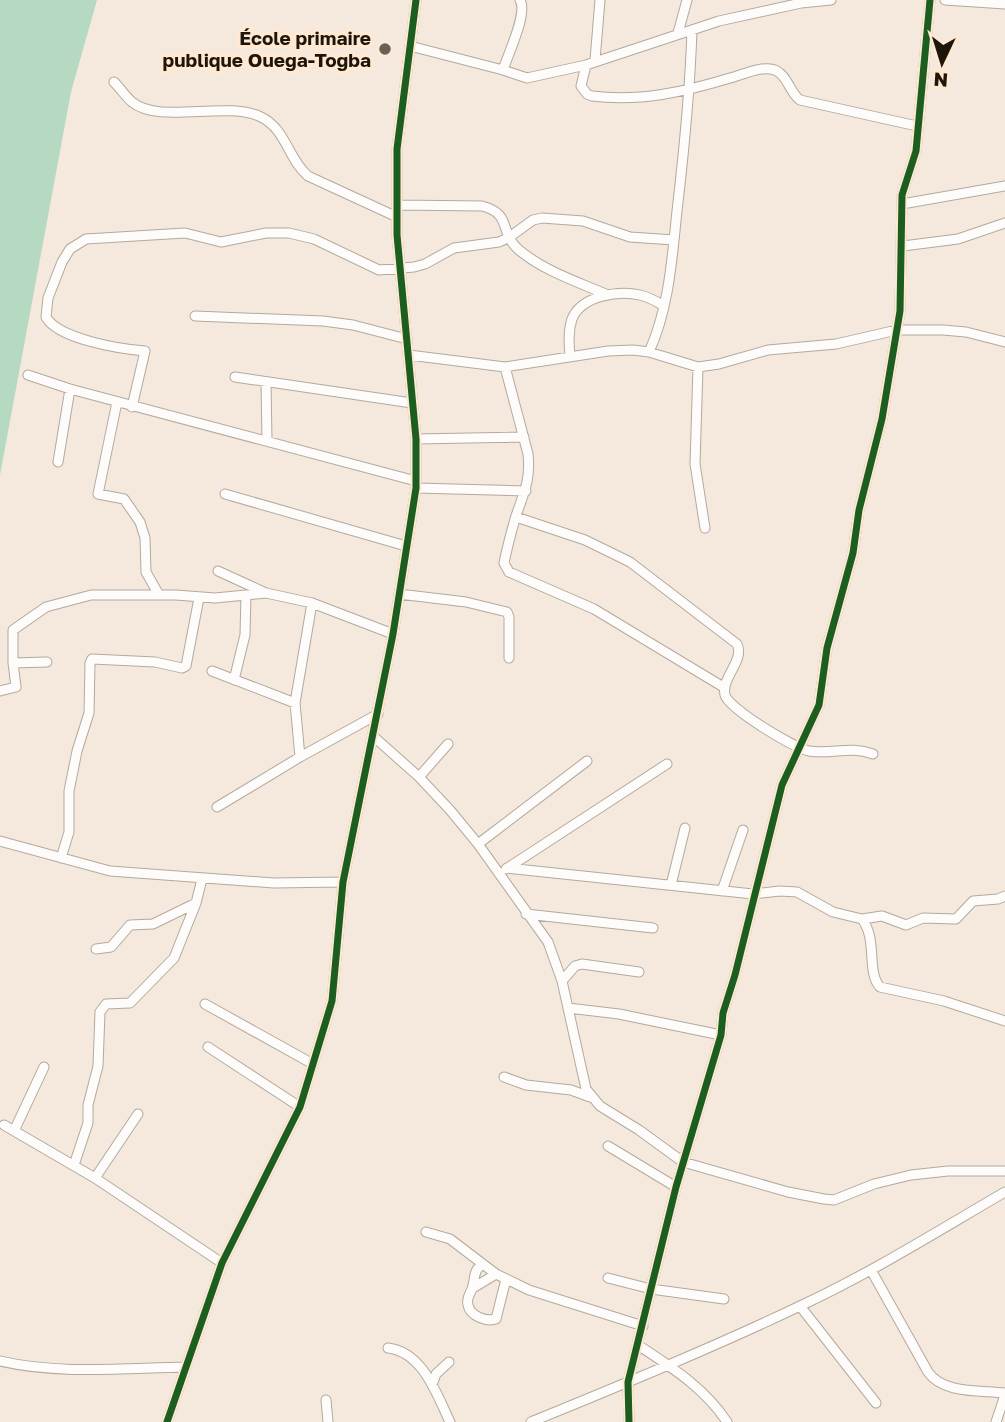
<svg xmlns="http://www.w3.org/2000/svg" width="1005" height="1422" viewBox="0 0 1005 1422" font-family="'Golos Text',sans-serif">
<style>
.green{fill:#b6dac1}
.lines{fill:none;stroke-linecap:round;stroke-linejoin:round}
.minor-casing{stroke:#b3a99e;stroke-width:11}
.minor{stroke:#fdfcfa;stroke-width:9}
.cycleway-casing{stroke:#ffe9d2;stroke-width:11}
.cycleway{stroke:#1b5e20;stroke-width:7}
.poi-dot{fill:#695f54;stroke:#ffe9d2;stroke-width:2.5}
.labels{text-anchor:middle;stroke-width:7;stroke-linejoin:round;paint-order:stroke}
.poi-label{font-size:19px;font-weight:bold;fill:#1e150b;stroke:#ffe9d2;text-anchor:end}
</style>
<rect width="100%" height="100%" fill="#f4e9dc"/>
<path class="green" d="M0 0H97L71 92 0 475Z"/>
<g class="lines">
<defs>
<path id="minor" d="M945 0 1005 4
M678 33 687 0
M410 46 503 70 527 78 586 65 719 21 801 3 831 0
M595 60 600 0
M586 65 581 86 587 94 592 96C640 102 684 92 730 78 742 75 765 64 777 71 788 77 790 93 800 100L917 126
M503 70C508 54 528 13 520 0
M114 82C120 88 126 97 132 102 160 125 226 100 261 117 286 129 288 159 308 176L397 217
M902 204 1005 186
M397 205 482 206C513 214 498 232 519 250 544 271 578 282 608 295
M903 246 958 239 1005 223
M195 316 323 321 353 325 407 339
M649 352C669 308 672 259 677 211 684 151 690 91 692 30
M409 355 505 367 608 351 633 350 649 352 698 367 719 364 768 350 836 344 897 330H943L966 332 1005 342
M570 357C569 344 568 331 572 319 581 296 618 290 640 295 649 297 656 301 664 306
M505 367 528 454C531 481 523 494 515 519 511 533 507 548 504 563L509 572 594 609 725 688
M698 367 695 464 705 528
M28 375 70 389 416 481
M235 377 412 403
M266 382 267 441
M117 402 98 494 124 499 140 522 145 538 146 572 159 595
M132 407 145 351C120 349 58 339 46 317L48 298 62 262 70 249 86 239 185 233 221 242 266 233H289L314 239 379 270 414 267 425 264 454 248 499 242 508 238 533 220 542 218 583 221 630 237 674 240
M416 439 524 437
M58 462 70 389
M416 488 526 491
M225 494 406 546
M516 517 585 540 630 562 737 644C745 661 721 677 725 695 729 709 794 748 809 751 833 755 849 745 873 754
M218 571 266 593 312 603 393 634
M399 594 466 602 507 612 509 617V658
M13 663V630L46 607 91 595H176L215 598 266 593
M212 671 295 703
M234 680 245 635 246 595
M0 691 16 687 13 663 47 662
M373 736 419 777 450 810 478 844 548 942 562 981 586 1089 600 1106 639 1130 683 1162 788 1192 824 1199 834 1200 874 1184 911 1175 948 1171H1005
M300 757 295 703 312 603
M419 777 448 744
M217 807 300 757 378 714
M0 841 110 871 274 883 343 882
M478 844 587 761
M61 858 69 832V791L77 751 89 713 90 663 92 659 155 662 182 668 186 666 199 598
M507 868 753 894 780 891 797 892 833 912 862 919 882 916 906 925 923 918 956 919 973 901 998 899 1005 896
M506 869 667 764
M671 885 685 828
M722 891 743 830
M526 914 653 928
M862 919C878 940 866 972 880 987L944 1001 1005 1021
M96 949 111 947 130 925 153 924 196 903
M562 981 575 966 582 964 639 972
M205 1004 313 1064
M568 1008 619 1014 721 1035
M208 1047 300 1107
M504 1077 526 1085 571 1090 590 1097
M4 1125 95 1178 222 1263
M14 1131 44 1067
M608 1146 676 1187
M74 1165 88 1123V1105L98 1066 100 1012 106 1004 130 1003 174 958 196 903 202 879
M95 1178 138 1114
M426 1232 450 1239 496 1274 529 1290 643 1326
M483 1264C472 1271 476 1278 472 1289 470 1294 466 1298 468 1305 470 1316 486 1322 496 1319L506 1279
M871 1270 928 1372C943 1394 980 1390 1005 1393
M608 1278 651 1289 724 1299
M473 1288 496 1274
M800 1306 876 1403
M638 1345C671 1367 705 1388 727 1422
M388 1348C423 1352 437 1395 450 1422
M0 1361C60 1375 125 1368 186 1367
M433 1382 436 1374 449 1362
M326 1400 328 1422
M167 1422 222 1263 300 1107 332 1001 343 882 393 634 416 488V439L397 235V149L416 0
M531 1422C621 1385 712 1348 800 1306 871 1273 938 1231 1005 1192
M629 1422 628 1382 676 1187 721 1035 723 1013 735 975 782 785 819 705 827 648 853 553 859 510 882 419 900 311 902 195 916 151 930 0
M996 1422 1005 1395"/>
</defs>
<use href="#minor" class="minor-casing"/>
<use href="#minor" class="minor"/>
<defs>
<path id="cycleway" d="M167 1422 222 1263 300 1107 332 1001 343 882 393 634 416 488V439L397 235V149L416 0
M629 1422 628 1382 676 1187 721 1035 723 1013 735 975 782 785 819 705 827 648 853 553 859 510 882 419 900 311 902 195 916 151 930 0"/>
</defs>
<use href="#cycleway" class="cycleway-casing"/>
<use href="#cycleway" class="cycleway"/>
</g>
<circle class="poi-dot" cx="385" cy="49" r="7"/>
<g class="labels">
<g class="poi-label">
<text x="371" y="45">École primaire<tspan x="371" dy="22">publique Ouega-Togba</tspan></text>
</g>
</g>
<g transform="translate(942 63) rotate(184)" stroke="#ffe9d2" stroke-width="5" paint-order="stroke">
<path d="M0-5L12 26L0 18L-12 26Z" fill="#1e150b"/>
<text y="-10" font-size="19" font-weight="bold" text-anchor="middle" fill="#1e150b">N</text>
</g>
</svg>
